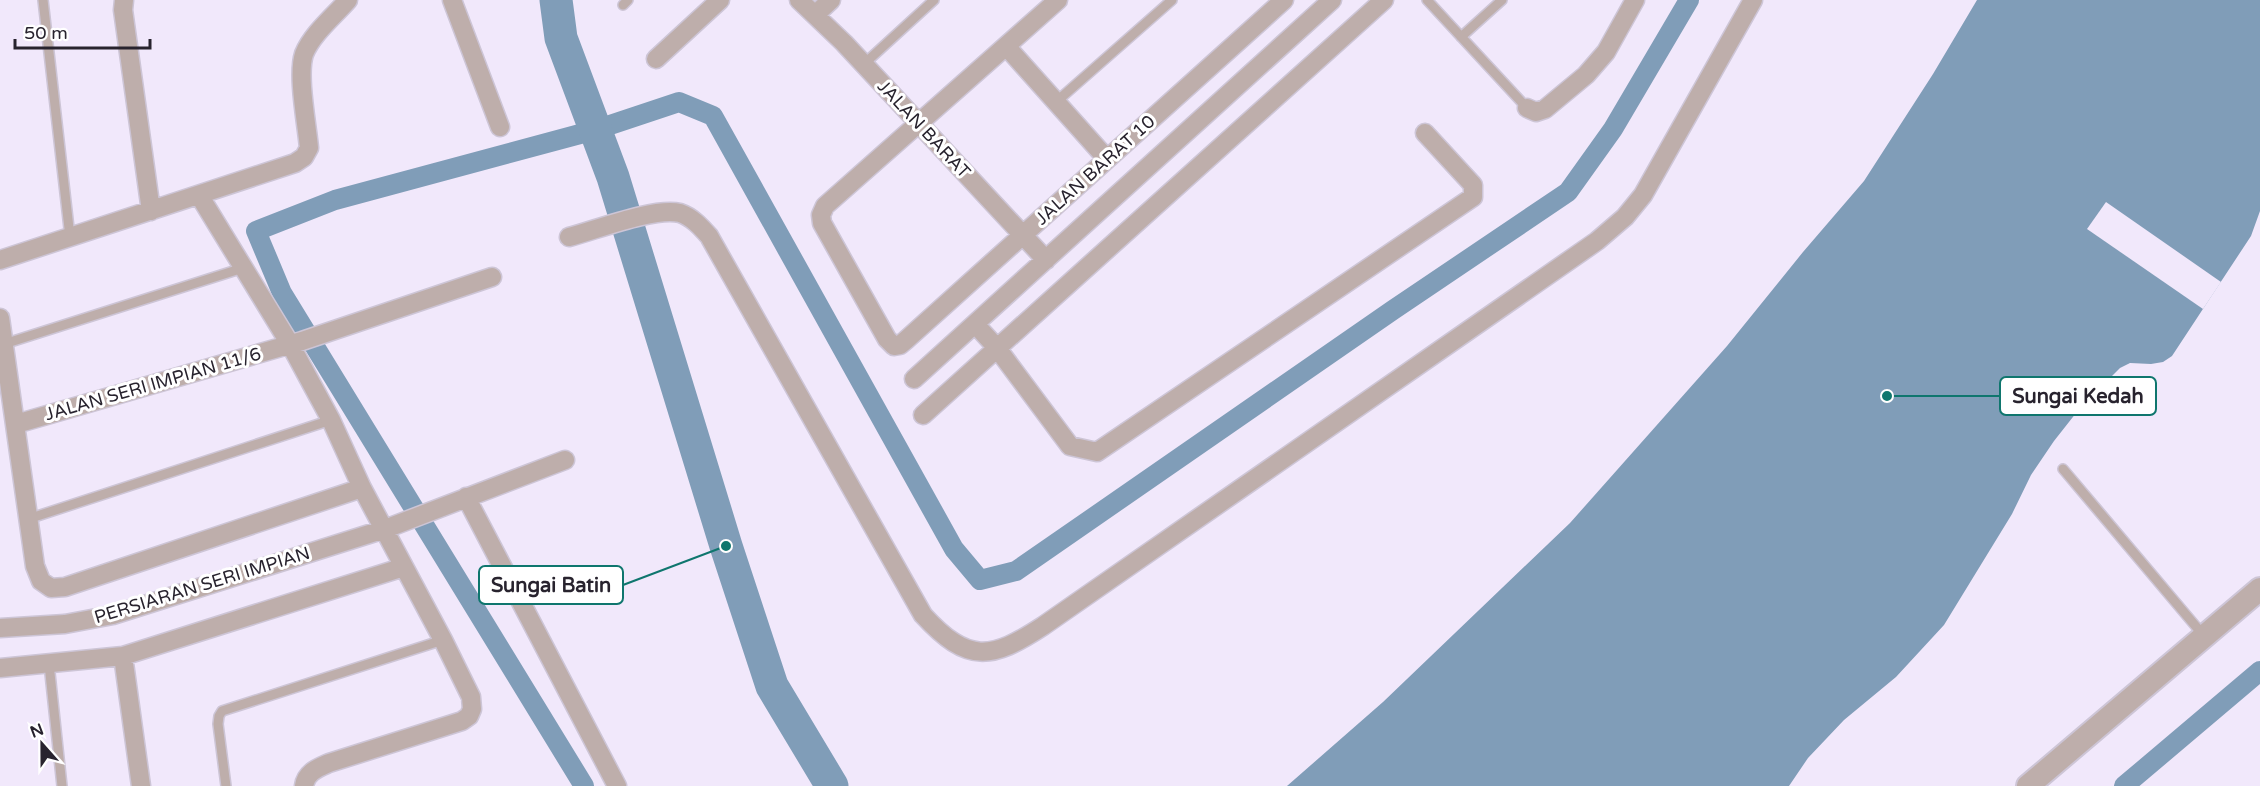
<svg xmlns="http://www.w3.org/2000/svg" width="2260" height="786" viewBox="0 0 2260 786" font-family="'Varela Round',sans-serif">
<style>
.water{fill:#809db8}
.pier{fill:#f1e8fb}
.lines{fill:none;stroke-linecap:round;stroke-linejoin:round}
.canal{stroke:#809db8;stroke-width:20}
.river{stroke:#809db8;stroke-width:33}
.service-casing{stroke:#cdc5d6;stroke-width:12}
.minor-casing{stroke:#cdc5d6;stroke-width:21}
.tertiary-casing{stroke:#cdc5d6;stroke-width:26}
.service{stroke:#beaeab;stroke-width:9}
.minor{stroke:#beaeab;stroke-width:18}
.tertiary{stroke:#beaeab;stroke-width:22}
.labels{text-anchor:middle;stroke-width:6;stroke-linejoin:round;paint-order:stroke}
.street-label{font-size:18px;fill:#28232e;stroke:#fff}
.leader{fill:none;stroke:#0f766e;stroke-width:2}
.callout-dot{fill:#0f766e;stroke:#fff;stroke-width:2}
.callout{fill:#fff;stroke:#0f766e;stroke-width:2}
.callout-label{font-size:20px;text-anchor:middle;font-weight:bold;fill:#28232e}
</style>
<rect width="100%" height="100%" fill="#f1e8fb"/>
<path class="water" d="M1977 0H2260V211L2251 236 2172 356 2163 362 2151 364 2130 363 2120 368 2080 408 2054 441 2031 475 2012 514 1944 625 1896 677 1844 720 1808 758 1789 786H1287L1383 702 1570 523 1727 346 1803 252 1864 181 1933 74Z"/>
<path class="pier" d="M2106 202 2221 282 2203 309 2087 229Z"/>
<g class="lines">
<path class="canal" d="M584 786 282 293 256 231 335 200 595 130 679 102 713 116 954 549 980 580 1016 571 1393 310 1568 192 1613 129 1689 0
M2124 786 2260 671"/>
<path class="river" d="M556 0 561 38 613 177 726 546 772 686 832 786"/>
<defs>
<path id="service" d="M43 0 70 237
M1427 0 1527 108
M623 5 628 0
M1461 37 1502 0
M864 64 934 0
M1056 102 1172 0
M4 344 243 268
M2063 469 2204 636
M28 519 331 420
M49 664 62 786
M226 786 218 724 219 716 222 711 443 640"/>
<path id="minor" d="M124 0 123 10 151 211
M452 0 500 127
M799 0 844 43 1046 260
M1058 0 825 206 821 215 822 223 887 339 894 346 900 345 906 340 1284 0
M815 15 831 0
M1006 46 1107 159
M656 59 720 0
M1527 108 1536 112 1545 109 1586 75 1606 52 1635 0
M199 195 290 344 331 420 362 488
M569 237C596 230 654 207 680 213 692 217 701 227 709 236L923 615C968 664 991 660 1043 626L1597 241 1625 217 1643 195 1753 0
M0 260 295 163 304 157 309 148C307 125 297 75 304 54 312 34 334 16 348 0
M0 318 35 566 41 581 51 588 65 587 362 488 443 640 471 697 472 709 469 716 462 721 329 763C318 768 306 772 304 786
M975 324 997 348 1070 446 1097 452 1473 197V185L1425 133
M914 379 1332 0
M923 415 1384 0
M16 424 302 341 492 277
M466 497 617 786
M0 628 65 624 113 615 385 529 565 460
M123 656 141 786
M0 668 123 656 404 567"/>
<path id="tertiary" d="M2028 786 2260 589"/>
</defs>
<use href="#service" class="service-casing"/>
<use href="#minor" class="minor-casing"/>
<use href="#tertiary" class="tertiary-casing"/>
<use href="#service" class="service"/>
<use href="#minor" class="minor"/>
<use href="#tertiary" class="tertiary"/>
</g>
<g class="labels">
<g class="street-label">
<text transform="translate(924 129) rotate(47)" y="6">JALAN BARAT</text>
<text transform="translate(1095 170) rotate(-42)" y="6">JALAN BARAT 10</text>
<text transform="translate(153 384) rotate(-16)" y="6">JALAN SERI IMPIAN 11/6</text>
<text transform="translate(202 585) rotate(-17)" y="6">PERSIARAN SERI IMPIAN</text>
</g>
</g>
<path class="leader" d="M1887 396L2000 396M726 546L623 585"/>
<g class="callout-dot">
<circle cx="1887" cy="396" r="6"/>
<circle cx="726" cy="546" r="6"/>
</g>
<g class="callout">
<rect x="2000" y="377" width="156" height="38" rx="6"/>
<rect x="479" y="566" width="144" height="38" rx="6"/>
</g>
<g class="callout-label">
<text x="2078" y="403">Sungai Kedah</text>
<text x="551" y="592">Sungai Batin</text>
</g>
<g transform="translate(42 744) rotate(339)" stroke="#ffffff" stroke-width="4.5" paint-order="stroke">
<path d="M0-4.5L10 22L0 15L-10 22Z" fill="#28232e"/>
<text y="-9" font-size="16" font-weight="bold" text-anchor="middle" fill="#28232e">N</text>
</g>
<path d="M15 39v9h135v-9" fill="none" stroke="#28232e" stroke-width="3"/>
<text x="24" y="39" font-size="18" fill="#28232e" stroke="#ffffff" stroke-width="4.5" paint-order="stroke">50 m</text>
</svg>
